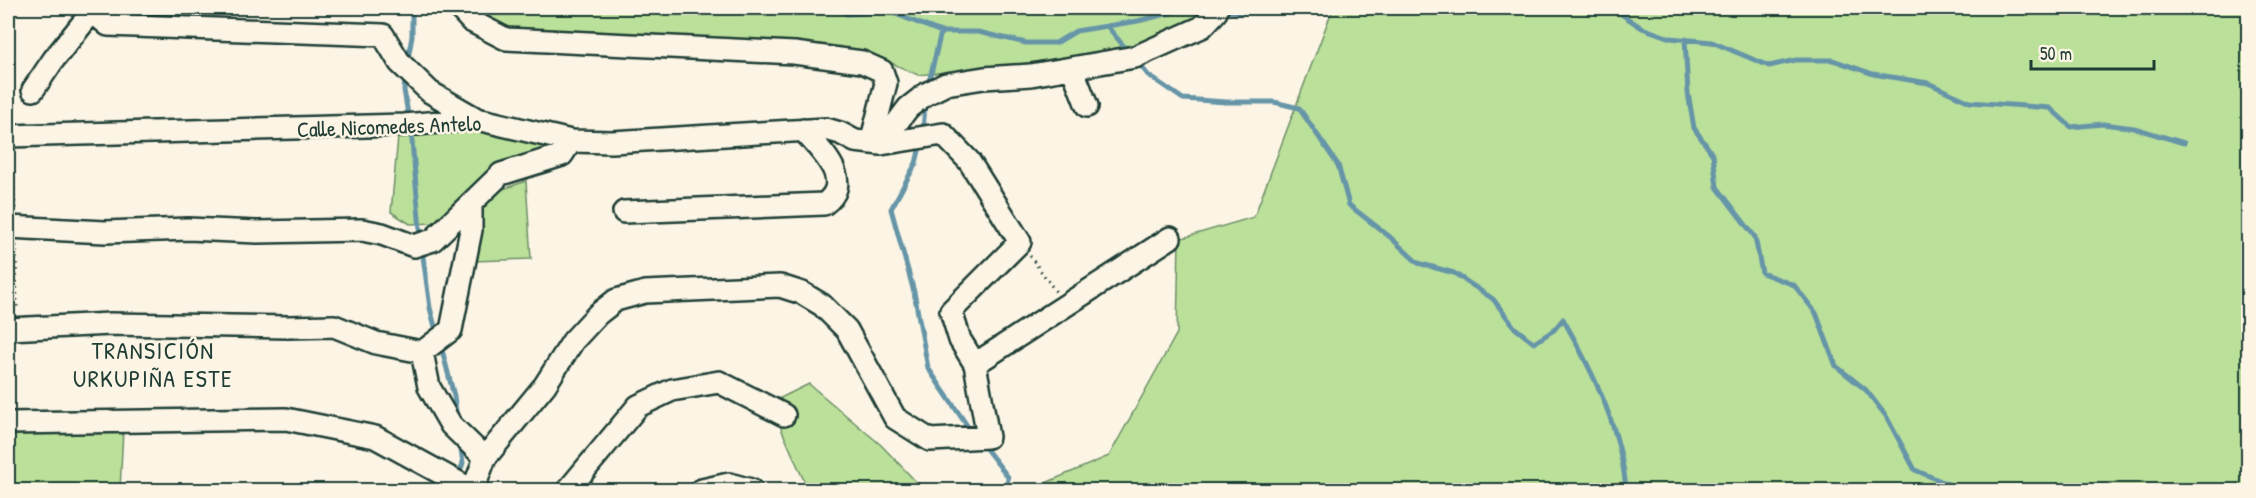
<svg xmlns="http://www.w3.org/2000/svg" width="2256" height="498" viewBox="0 0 2256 498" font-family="'Patrick Hand',sans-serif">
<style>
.green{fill:#bbe09a;stroke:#6d8e67;stroke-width:1.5}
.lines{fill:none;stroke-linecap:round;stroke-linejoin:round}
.stream{stroke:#6695a8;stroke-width:5}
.minor-casing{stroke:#1f3d34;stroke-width:26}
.path{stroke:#1f3d34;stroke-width:3;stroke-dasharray:1.5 4.5;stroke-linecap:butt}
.minor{stroke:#fcf5e5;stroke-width:21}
.labels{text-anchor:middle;stroke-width:5;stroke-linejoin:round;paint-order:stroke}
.street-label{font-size:22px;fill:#1f3d34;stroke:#fcf5e5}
.neighbourhood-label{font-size:24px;letter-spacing:1.5px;fill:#1f3d34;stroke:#fcf5e5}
</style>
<rect width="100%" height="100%" fill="#fcf5e5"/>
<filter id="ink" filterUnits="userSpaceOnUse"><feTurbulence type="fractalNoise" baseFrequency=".0167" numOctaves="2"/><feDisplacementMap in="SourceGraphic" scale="12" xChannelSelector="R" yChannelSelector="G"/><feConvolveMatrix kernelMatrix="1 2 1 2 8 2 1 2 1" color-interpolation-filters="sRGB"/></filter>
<g filter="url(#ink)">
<path class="green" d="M466 8H1204V15L1142 43 1049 61 918 75 867 52 795 43 504 31Z
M1333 8H2248V490H1029L1109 456 1177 333 1179 239 1254 217Z
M476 129 555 145 495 166 437 223 410 224 391 212 398 137Z
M526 181 531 259 473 261 482 211 495 192Z
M809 384 881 445 924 490H808L770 403Z
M123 430 120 490H8V433Z"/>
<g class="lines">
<path class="stream" d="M509 8 519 13 553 8
M641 8H650
M834 8 847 14 888 11 941 32H978L1026 43H1056L1076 31 1138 21 1191 8 1207 10
M1612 8 1642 28 1670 38 1712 42 1769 66 1796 60H1833L1873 74 1928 83 1970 102 2050 108 2071 127 2103 124 2134 128 2184 143
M1226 11 1238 13 1263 8
M1107 26 1127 50
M1685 39 1688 93 1694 128 1713 155 1717 187 1755 237 1762 273 1794 285 1816 313 1836 366 1866 390 1886 416 1915 470 1962 490
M408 59 412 36V8
M1140 65 1148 75 1183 99 1226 102H1274L1299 108 1338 165 1349 205 1390 237 1418 263 1454 273 1493 299 1515 328 1534 343 1554 330 1563 319C1593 372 1621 428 1626 490
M405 79 404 90 409 120
M928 86 941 32
M411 130 421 240
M923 134 925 101
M921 143 916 163 891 209 914 292 928 368 970 430
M422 249 430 308 437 334
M441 346 454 396 457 419
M983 445 1008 477 1007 490
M458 478 463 463 460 443"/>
<defs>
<path id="minor" d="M88 8 108 25 383 35 400 63 430 92 477 119
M459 8 471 21 506 39 794 53 862 62 882 71 886 83 871 143
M1072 68 1087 106
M33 90 54 59 95 8
M8 136 404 125 477 119 571 141 612 142 826 129 840 133 855 141 881 144 908 108 926 94 946 84 984 78 1031 75 1135 57 1202 27 1216 12 1217 8
M881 144 943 134 969 161 1020 242 951 311 960 340 975 364
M624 212 824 204C856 181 820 150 803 130
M8 227 105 232 188 229 257 232 362 230 382 234 414 246 433 240 501 174 562 155 571 141
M8 329 111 324 288 327 334 326 376 343 422 352 451 330 471 230V203
M422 352 429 387 451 425 485 458
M8 423 286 419 375 437 472 490
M473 490 485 458 545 385 573 341 598 314 616 300 645 292 780 286 802 293 822 305 847 330 895 418 930 440 988 437 975 364 1170 238
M568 490 638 406 672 390 719 382 784 415
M702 490 729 484 751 490"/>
</defs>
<use href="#minor" class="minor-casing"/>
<path class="path" d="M13 153 15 209
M16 245 17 311
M1030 256 1056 292"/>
<use href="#minor" class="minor"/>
</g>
</g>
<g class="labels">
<g class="street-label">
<text transform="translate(389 126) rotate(-2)" y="8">Calle Nicomedes Antelo</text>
</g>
<g class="neighbourhood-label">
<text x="153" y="359">TRANSICIÓN<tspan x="153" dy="28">URKUPIÑA ESTE</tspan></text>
</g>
</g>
<rect width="2256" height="498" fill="none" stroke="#fcf5e5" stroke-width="30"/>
<rect x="15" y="15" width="2226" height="468" fill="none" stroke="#1f3d34" stroke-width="2" filter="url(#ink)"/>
<path d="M2031 60v9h123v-9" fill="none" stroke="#1f3d34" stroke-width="3"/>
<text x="2040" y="60" font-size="18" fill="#1f3d34" stroke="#fcf5e5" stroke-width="4.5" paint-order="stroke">50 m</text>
</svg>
